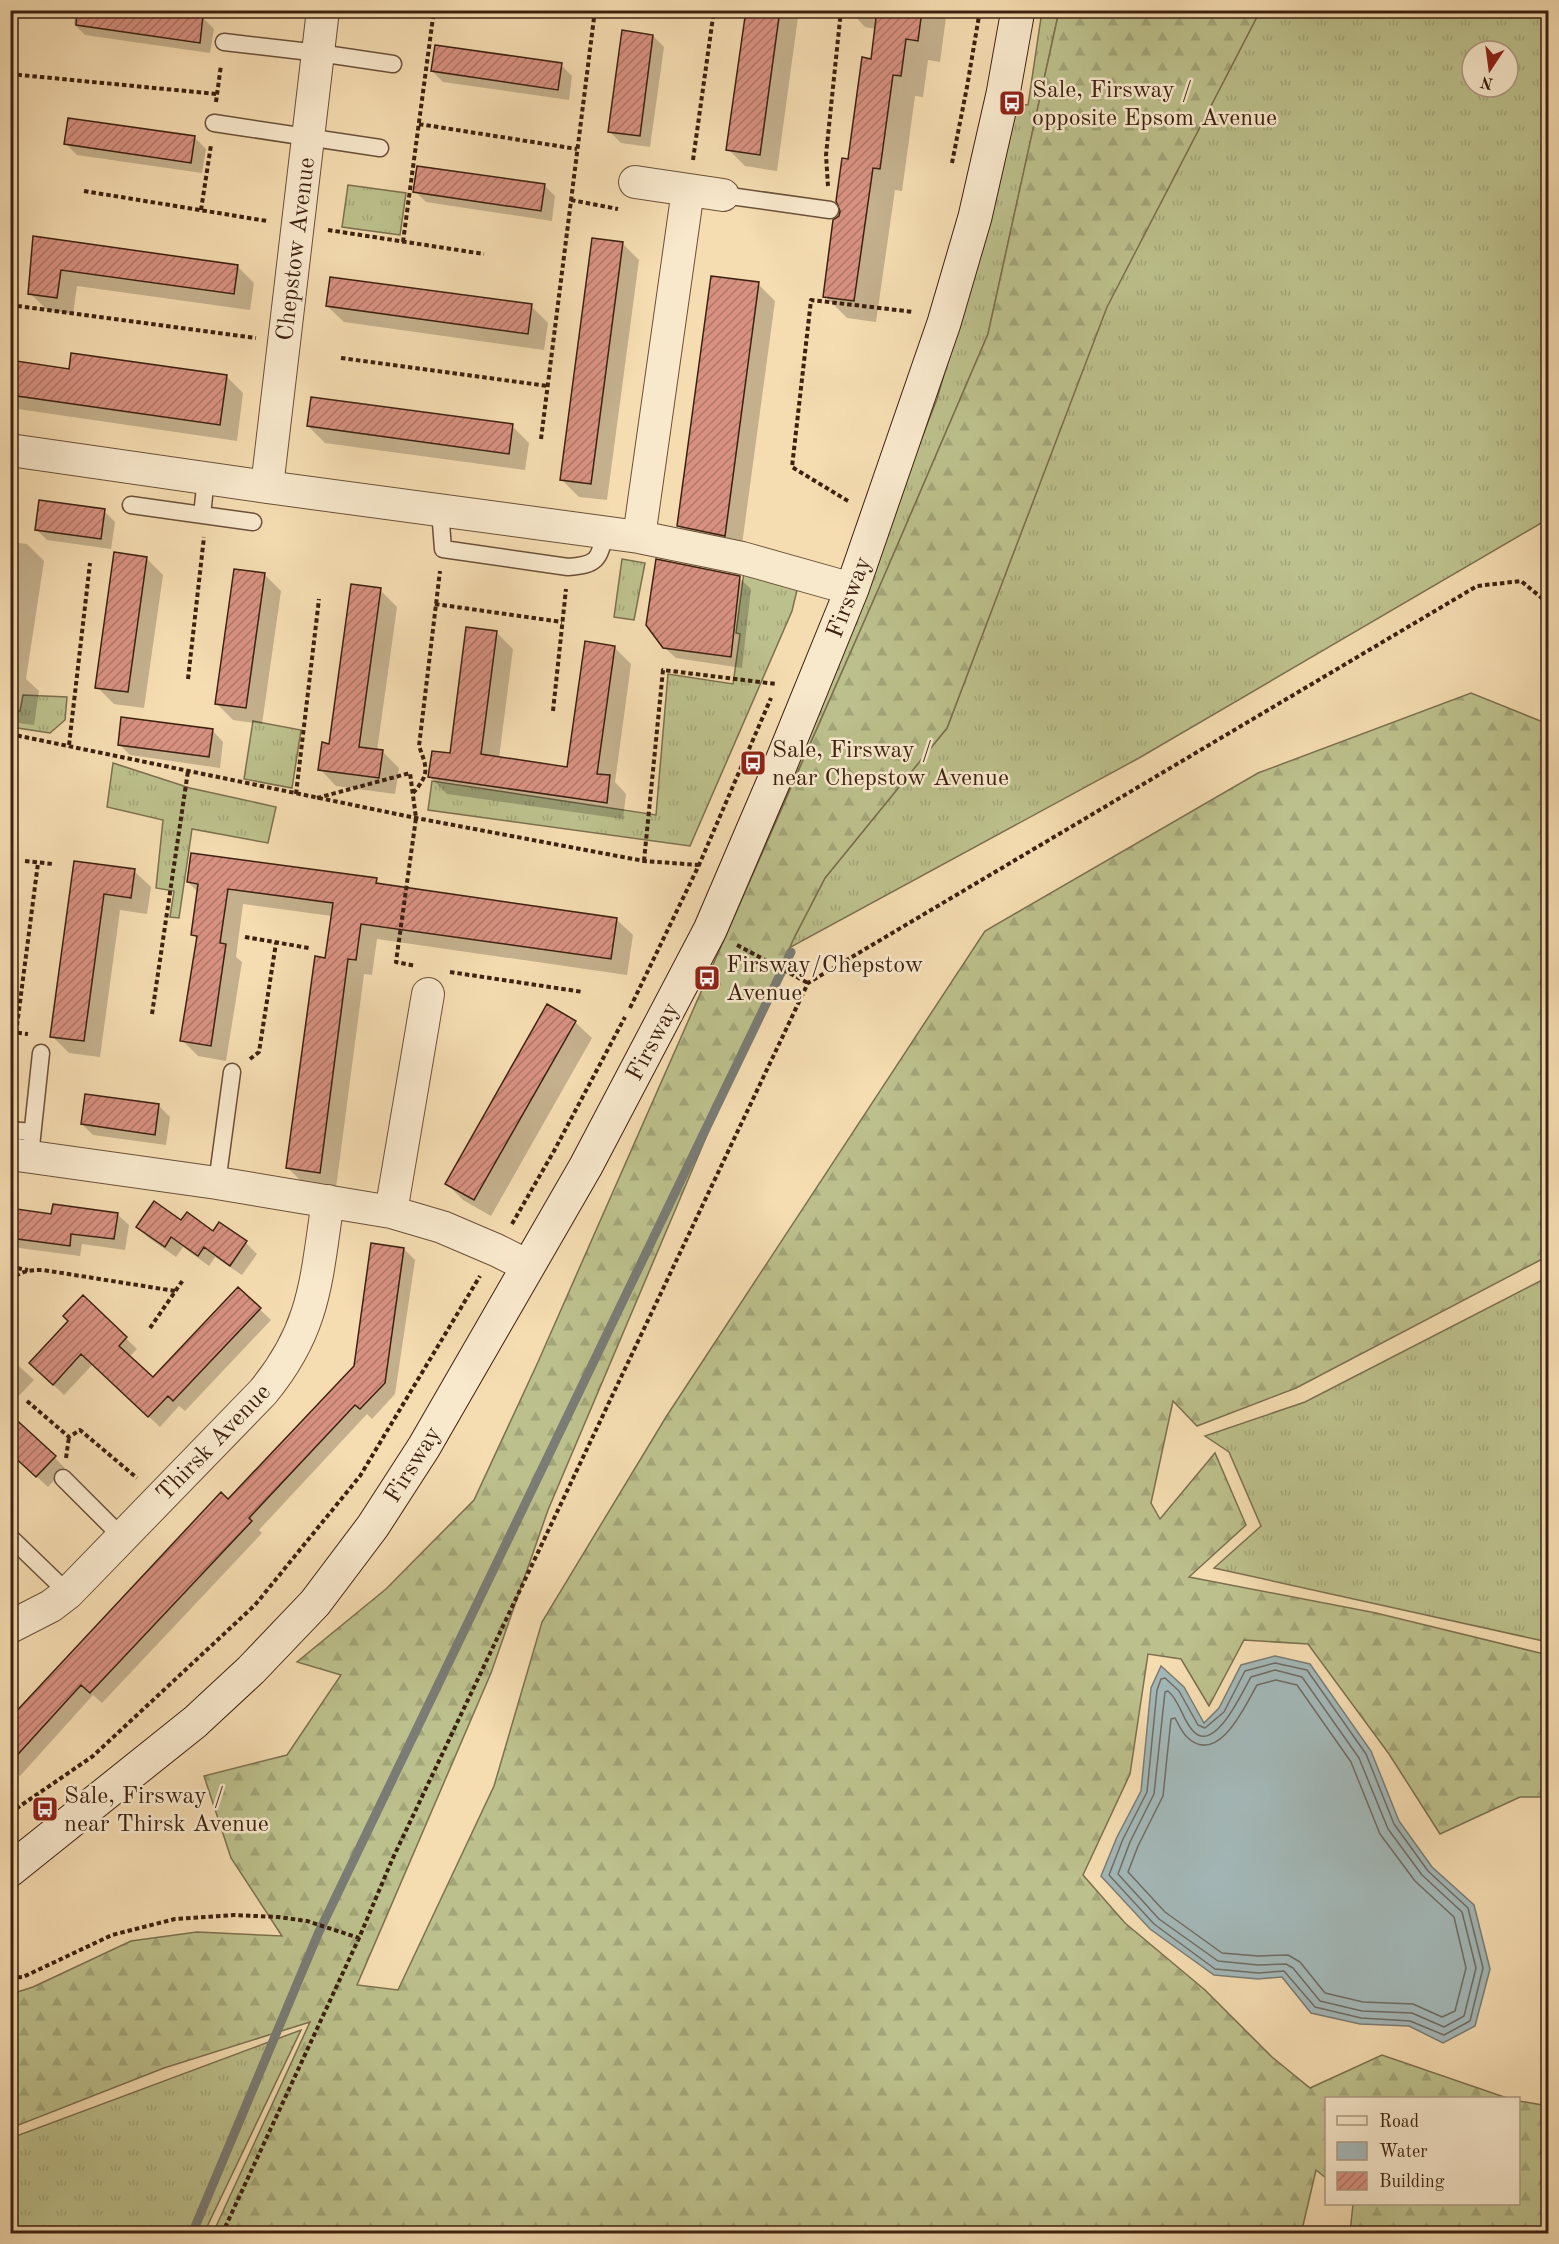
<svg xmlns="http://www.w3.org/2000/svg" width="1559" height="2244" viewBox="0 0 1559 2244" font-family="'Old Standard TT',serif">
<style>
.grass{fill:url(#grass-tufts);stroke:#7c704e;stroke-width:1.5;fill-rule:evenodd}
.forest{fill:url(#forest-firs);stroke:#7c704e;stroke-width:1.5}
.water{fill:#a3b8b8;stroke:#7a7c75;stroke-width:1.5}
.shadow{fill:#0003}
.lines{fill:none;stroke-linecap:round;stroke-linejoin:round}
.shore{stroke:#706c64;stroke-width:1.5}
.stream{stroke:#7a7c75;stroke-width:9}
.building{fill:url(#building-hatch);stroke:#3d2110;stroke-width:1.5}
.lane-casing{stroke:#6b5038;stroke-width:19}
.street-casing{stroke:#6b5038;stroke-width:34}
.secondary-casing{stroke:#3d2110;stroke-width:35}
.path{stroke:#3d2110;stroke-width:4;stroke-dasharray:4.5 3;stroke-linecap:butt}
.lane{stroke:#f8e8cc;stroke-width:16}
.street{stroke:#f8e8cc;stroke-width:32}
.secondary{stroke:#f8e8cc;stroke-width:33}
.labels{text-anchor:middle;stroke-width:5;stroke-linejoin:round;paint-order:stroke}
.poi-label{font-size:24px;fill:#3d2110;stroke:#f8e8cc;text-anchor:start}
.street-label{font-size:24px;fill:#3d2110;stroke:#f8e8cc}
</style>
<defs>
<pattern id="grass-tufts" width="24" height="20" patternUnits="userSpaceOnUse" patternTransform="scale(1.5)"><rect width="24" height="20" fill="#bcc08c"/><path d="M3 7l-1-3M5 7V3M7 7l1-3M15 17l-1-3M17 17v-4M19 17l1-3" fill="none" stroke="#a2a578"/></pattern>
<pattern id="forest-firs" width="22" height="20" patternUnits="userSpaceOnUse" patternTransform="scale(1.5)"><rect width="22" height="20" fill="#bcc08c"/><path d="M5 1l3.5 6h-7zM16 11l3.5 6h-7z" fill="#a2a578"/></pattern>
<pattern id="building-hatch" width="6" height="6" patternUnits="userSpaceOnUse" patternTransform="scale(1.5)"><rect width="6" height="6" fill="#d89181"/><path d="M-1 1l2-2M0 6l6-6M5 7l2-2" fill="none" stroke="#b07668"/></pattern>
</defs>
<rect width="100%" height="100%" fill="#f5dcb1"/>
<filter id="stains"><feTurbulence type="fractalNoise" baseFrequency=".00333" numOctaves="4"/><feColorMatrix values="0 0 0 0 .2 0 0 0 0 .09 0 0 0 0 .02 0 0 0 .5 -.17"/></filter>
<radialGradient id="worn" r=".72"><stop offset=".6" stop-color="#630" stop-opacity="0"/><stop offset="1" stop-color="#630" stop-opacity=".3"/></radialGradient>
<path class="grass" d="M1042 11H1059L988 334 882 581 728 930 874 561 937 399 989 219 1017 104 1028 105Z
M1260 11H1548V519L1139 758 789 948 825 878 947 728 1107 306ZM1472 51H1508V87H1472Z
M348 185 406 193 400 235 342 227Z
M622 559 645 563 634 620 614 617Z
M745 564 794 582 797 590 792 611 690 846 428 810 432 781 656 815 668 674 733 684 740 634 736 633Z
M23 695 67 697 65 720 50 733 11 727V710L20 711Z
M253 721 301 730 292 788 244 779Z
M113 763 190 788 276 807 268 843 192 829 179 918 170 917 174 891 156 888 163 820 107 807Z
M1548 1277V1642L1214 1568 1261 1526 1229 1452 1205 1436 1305 1402Z
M301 2030 204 2233H11V2138Z"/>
<path class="forest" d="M1059 11H1260L1107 307 947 728 825 878 795 936 749 1036 548 1510 491 1673 357 1985 398 1990 494 1786 542 1622 666 1417 985 931 1258 773 1471 693 1548 724V1256L1296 1388 1197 1426 1173 1401 1151 1503 1160 1519 1215 1453 1246 1525 1189 1577 1376 1613 1548 1655V1797H1520L1440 1834 1389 1754 1308 1644 1244 1640 1209 1706 1181 1659 1148 1654 1130 1774 1083 1875 1125 1923 1205 1990 1272 2057 1310 2088 1382 2055 1507 2098H1326V2178L1316 2170 1301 2234 213 2233 310 2022 164 2068 11 2128V1994L33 1987 131 1941 197 1932 282 1936 231 1858 204 1776 287 1755 341 1675 297 1662 386 1589 474 1500 538 1362 882 581 988 334Z
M1519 2101 1548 2106V2233H1350L1353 2204H1518Z"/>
<path class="water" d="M1275 1656 1310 1664 1371 1751 1399 1821 1432 1867 1474 1905 1490 1969 1475 2026 1443 2043 1409 2026 1360 2024 1311 2013 1282 1977 1258 1979 1214 1975 1150 1929 1101 1876 1117 1837 1141 1791 1151 1688 1161 1666 1184 1687 1204 1723 1219 1708 1241 1665Z"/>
<path class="shadow" d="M76 10H153L203 18 214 29 210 53 85 35 74 24Z
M748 10H799L777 171 745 166 728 149Z
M849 10H947L940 62 928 60 923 97 915 96 902 191 895 190 876 322 847 318 825 296 849 161 872 60 876 29 865 27Z
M653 36 664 47 650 147 621 143 610 132Z
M561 65 572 76 569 100 443 82 432 71Z
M195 138 206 149 202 173 77 155 66 144Z
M10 158 17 164 10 202Z
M544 185 555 196 552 221 426 202 415 191Z
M622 243 639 260 607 500 579 497 562 480Z
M34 265 237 266 254 283 250 310 77 286 73 314 47 310 30 293Z
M758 284 775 301 741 552 696 543 679 526Z
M327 306H531L548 323 544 350 344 322Z
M10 349 17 355 16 363 70 371 226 376 243 393 237 441 11 408Z
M308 426H512L529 443 525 470 325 443Z
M104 511 115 522 111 549 47 540 36 529Z
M10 542 27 544 44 561 26 679 39 691 34 725 10 722Z
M146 558 163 575 144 708 114 704 97 687Z
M264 574 281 591 262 724 233 720 216 703Z
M739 578 751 589 742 668 676 658 664 647Z
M380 590 397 607 377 751H382L399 768 395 794 336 786 320 769 330 745Z
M496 632 513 649 499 758 569 768 614 647 631 664 615 782 626 794 623 819 447 794 430 777 451 754Z
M212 730 223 742 220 768 130 755 119 744Z
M75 862 134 871 151 887 147 914 120 910 100 1057 69 1053 52 1036Z
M376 880 382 885 616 919 633 935 627 975 377 939 372 975 364 974 336 1188 303 1183 287 1167 326 960 332 916 243 904 236 957 242 962 226 1061 198 1056 182 1040 197 939 192 934 198 892 188 882Z
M575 1022 592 1038 491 1216 463 1200 446 1183Z
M159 1106 170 1117 166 1145 93 1135 82 1124Z
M117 1214 129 1225 125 1250 82 1244 80 1256 19 1248 10 1239V1221L53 1215Z
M182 1222 213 1233 220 1224 246 1243 257 1254 242 1275 215 1257 209 1266 183 1247 176 1257 149 1238 138 1227Z
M404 1249 415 1260 395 1394 372 1419 367 1414 259 1530 262 1533 102 1703 93 1695 20 1776 10 1767V1721L228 1501 355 1366Z
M238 1289 271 1320 185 1411 179 1406 160 1427 93 1364 64 1395 42 1374 83 1297 137 1349 129 1357 153 1379Z
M10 1358 34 1380 10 1405Z
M10 1452 54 1457 65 1468 48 1487Z"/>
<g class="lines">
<path class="shore" d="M1275 1663 1307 1670 1366 1754 1394 1824 1428 1871 1468 1908 1483 1968 1470 2021 1444 2035 1410 2021 1361 2018 1315 2007 1284 1971 1258 1973 1215 1969 1154 1924 1109 1875 1123 1839 1147 1792 1157 1690 1161 1679 1165 1678 1179 1691 1198 1725 1205 1728 1224 1712 1245 1671Z
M1275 1670 1302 1677 1359 1758 1388 1829 1422 1875 1462 1912 1476 1968 1464 2016 1444 2027 1412 2013 1362 2011 1320 2001 1293 1968 1286 1964 1258 1965 1218 1961 1159 1919 1118 1874 1130 1842 1154 1794 1165 1692 1168 1691C1180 1701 1182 1719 1193 1731 1215 1755 1243 1690 1251 1677Z
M1276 1680 1297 1685 1351 1762 1380 1834 1415 1881 1454 1917 1466 1968 1455 2011 1442 2017 1413 2004 1363 2002 1325 1993 1300 1962 1288 1955 1258 1956 1222 1953 1165 1912 1128 1872 1138 1846 1163 1796 1171 1719 1175 1718C1179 1725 1182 1733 1188 1738 1219 1766 1246 1704 1257 1685Z"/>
<path class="stream" d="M192 2234 318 1934 791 952"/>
</g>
<path class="building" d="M77 10H164L203 16 200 43 76 25Z
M746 10H780L760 155 726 150Z
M877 10H922L918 41 906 39 901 76 893 75 880 169 873 168 854 301 823 297 833 220 839 216 840 211 836 201 842 158 848 159 862 57 871 59Z
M622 30 653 35 640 136 608 132Z
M435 45 562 63 558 90 431 71Z
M68 118 195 136 191 163 64 144Z
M417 166 545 184 541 211 413 192Z
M33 236 238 265 234 294 61 270 57 298 28 294Z
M592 238 623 242 591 484 560 480Z
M711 276 759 282 725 536 677 526Z
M330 277 532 304 528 334 326 306Z
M71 353 227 375 220 425 10 395V360L69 369Z
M311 397 513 424 509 454 307 426Z
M39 500 105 509 101 539 35 530Z
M114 552 147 557 128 692 95 688Z
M656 559 740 576 731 657 663 648 646 625Z
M234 569 265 573 246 708 215 704Z
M351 584 381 588 359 747 383 750 379 778 318 770 322 742 329 744Z
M466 627 497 631 481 754 567 767 585 641 615 646 597 774 610 775 607 803 428 777 432 751 450 753Z
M121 717 213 729 209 757 118 745Z
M191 853 377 878 376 883 617 918 611 959 361 924 356 960 348 959 320 1173 286 1168 315 956 325 958 333 903 228 889 220 943 226 944 211 1046 180 1041 197 936 191 935 198 884 187 882Z
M74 861 135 869 131 898 104 894 84 1041 50 1037Z
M547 1004 576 1021 474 1200 445 1184Z
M85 1094 159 1104 155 1135 81 1124Z
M154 1201 181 1220 187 1212 213 1231 219 1222 247 1241 230 1266 204 1247 198 1256 171 1237 165 1247 136 1227Z
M53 1204 118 1213 114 1239 71 1234 70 1246 10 1238V1208L51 1214Z
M371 1243 404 1248 385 1383 360 1409 355 1405 249 1518 252 1521 90 1693 81 1685 10 1763V1718L221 1492 228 1499 354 1366Z
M238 1287 261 1308 173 1401 168 1396 148 1417 81 1354 53 1385 29 1363 68 1321 63 1316 83 1295 127 1337 119 1346 153 1377Z
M10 1414 56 1456 36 1477 10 1453Z"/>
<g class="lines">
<defs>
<path id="lane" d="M224 42 319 53 393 64
M214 123 380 148
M723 195 830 210
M131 505 253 522
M440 510 443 549 568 567C597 565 599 560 605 533
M202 515 206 478
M10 1130 32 1132
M30 1156 41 1053
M217 1183 232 1072
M63 1478 122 1537
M10 1537 68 1593"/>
<path id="street" d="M635 182 723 195
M10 450 267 487 639 537 742 558 852 589
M267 487 323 10
M639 537 688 190
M10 1154 217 1183 391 1212 442 1227 496 1250 528 1266
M391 1212 428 994
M10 1627 51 1606 68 1593 263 1392C316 1328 316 1279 328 1201"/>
<path id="secondary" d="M10 1870 195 1722 251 1670 315 1603 373 1526 424 1447 586 1166 710 930 773 783 852 589 944 323 975 217 1003 94 1018 10"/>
</defs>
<use href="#lane" class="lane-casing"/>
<use href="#street" class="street-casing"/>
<use href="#secondary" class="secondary-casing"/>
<path class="path" d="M10 74 217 94
M216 102 221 65
M419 124 577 149
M693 160 714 10
M952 163 967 87 980 10
M828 186 826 155 841 10
M84 191 267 221
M571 200 618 209
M201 210 211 145
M328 230 484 254
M403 242 434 10
M10 305 256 338
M341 358 548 386
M541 439 595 10
M848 501 792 467 811 300 914 312
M435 604 562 622
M188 679 204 537
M553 711 566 589
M10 734 416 818 644 861 699 865
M69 745 90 563
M413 793C430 774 427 768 419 746L440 571
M296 794 319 599
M317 798 410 773 416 818 396 962 416 966
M25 861 53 864
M644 861 663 670 776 684
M245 937 309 948
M737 945 808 983
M450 972 583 992
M630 1008 699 865 771 698
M152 1014 188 771
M10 1032 28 1034
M16 1033 38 863
M250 1059 259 1052 276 943
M512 1224 554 1151 625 1017
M10 1267 28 1270
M10 1281C20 1271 29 1270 43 1270L175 1291
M150 1328 183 1280
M27 1401 69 1437 80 1430 137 1478
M66 1458 69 1437
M10 1813 93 1756 255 1605 360 1476 480 1276
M10 1978 23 1977 112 1935 175 1919 234 1915 278 1917 307 1921 359 1938
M222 2234 359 1938 392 1860 808 983 1477 586 1521 581 1548 603"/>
<use href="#lane" class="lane"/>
<use href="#street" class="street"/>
<use href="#secondary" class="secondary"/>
</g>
<defs>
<symbol id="bus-square" viewBox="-11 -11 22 22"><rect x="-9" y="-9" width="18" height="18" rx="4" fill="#8f2418" stroke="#f8e8cc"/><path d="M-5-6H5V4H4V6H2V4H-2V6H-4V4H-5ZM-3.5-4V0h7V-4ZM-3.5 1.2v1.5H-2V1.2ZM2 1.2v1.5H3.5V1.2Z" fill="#fff"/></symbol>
</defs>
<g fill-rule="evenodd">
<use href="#bus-square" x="997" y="88" width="30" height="30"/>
<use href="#bus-square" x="738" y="748" width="30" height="30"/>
<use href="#bus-square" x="692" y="963" width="30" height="30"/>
<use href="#bus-square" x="30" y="1794" width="30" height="30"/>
</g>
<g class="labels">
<g class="poi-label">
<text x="1032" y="97">Sale, Firsway /<tspan x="1032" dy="28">opposite Epsom Avenue</tspan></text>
<text x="772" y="757">Sale, Firsway /<tspan x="772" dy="28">near Chepstow Avenue</tspan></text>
<text x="726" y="972">Firsway/Chepstow<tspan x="726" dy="28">Avenue</tspan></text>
<text x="64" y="1803">Sale, Firsway /<tspan x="64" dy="28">near Thirsk Avenue</tspan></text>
</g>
<g class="street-label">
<text transform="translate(295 249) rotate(-83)" y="8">Chepstow Avenue</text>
<text transform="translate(848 597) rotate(-69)" y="8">Firsway</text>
<text transform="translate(652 1041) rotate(-62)" y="8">Firsway</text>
<text transform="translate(213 1442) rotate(-46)" y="8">Thirsk Avenue</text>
<text transform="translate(412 1464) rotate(-58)" y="8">Firsway</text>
</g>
</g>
<rect width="1559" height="2244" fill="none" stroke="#f5dcb1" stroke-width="36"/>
<rect x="12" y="12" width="1535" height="2220" fill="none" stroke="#3d2110" stroke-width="3"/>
<rect x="18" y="18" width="1523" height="2208" fill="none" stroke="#3d2110" stroke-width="1.5"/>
<rect x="1325" y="2097" width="195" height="108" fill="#f8e8cc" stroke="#ad9881" stroke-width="1.5"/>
<rect x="1337" y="2116" width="30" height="9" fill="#f8e8cc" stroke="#ad9881" stroke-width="1.5"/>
<text x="1379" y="2127" font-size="18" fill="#3d2110">Road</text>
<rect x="1337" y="2142" width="30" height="18" fill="#a3b8b8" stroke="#ad9881" stroke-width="1.5"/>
<text x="1379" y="2157" font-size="18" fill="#3d2110">Water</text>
<rect x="1337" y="2172" width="30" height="18" fill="url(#building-hatch)" stroke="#ad9881" stroke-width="1.5"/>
<text x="1379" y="2187" font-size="18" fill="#3d2110">Building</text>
<g transform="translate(1490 69) rotate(193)"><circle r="28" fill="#f8e8cc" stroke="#ad9881" stroke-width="1.5"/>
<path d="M0-4.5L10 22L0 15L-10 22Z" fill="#8f2418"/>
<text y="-9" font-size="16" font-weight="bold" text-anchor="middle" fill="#3d2110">N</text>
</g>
<rect width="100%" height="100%" filter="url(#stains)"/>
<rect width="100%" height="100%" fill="url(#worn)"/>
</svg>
